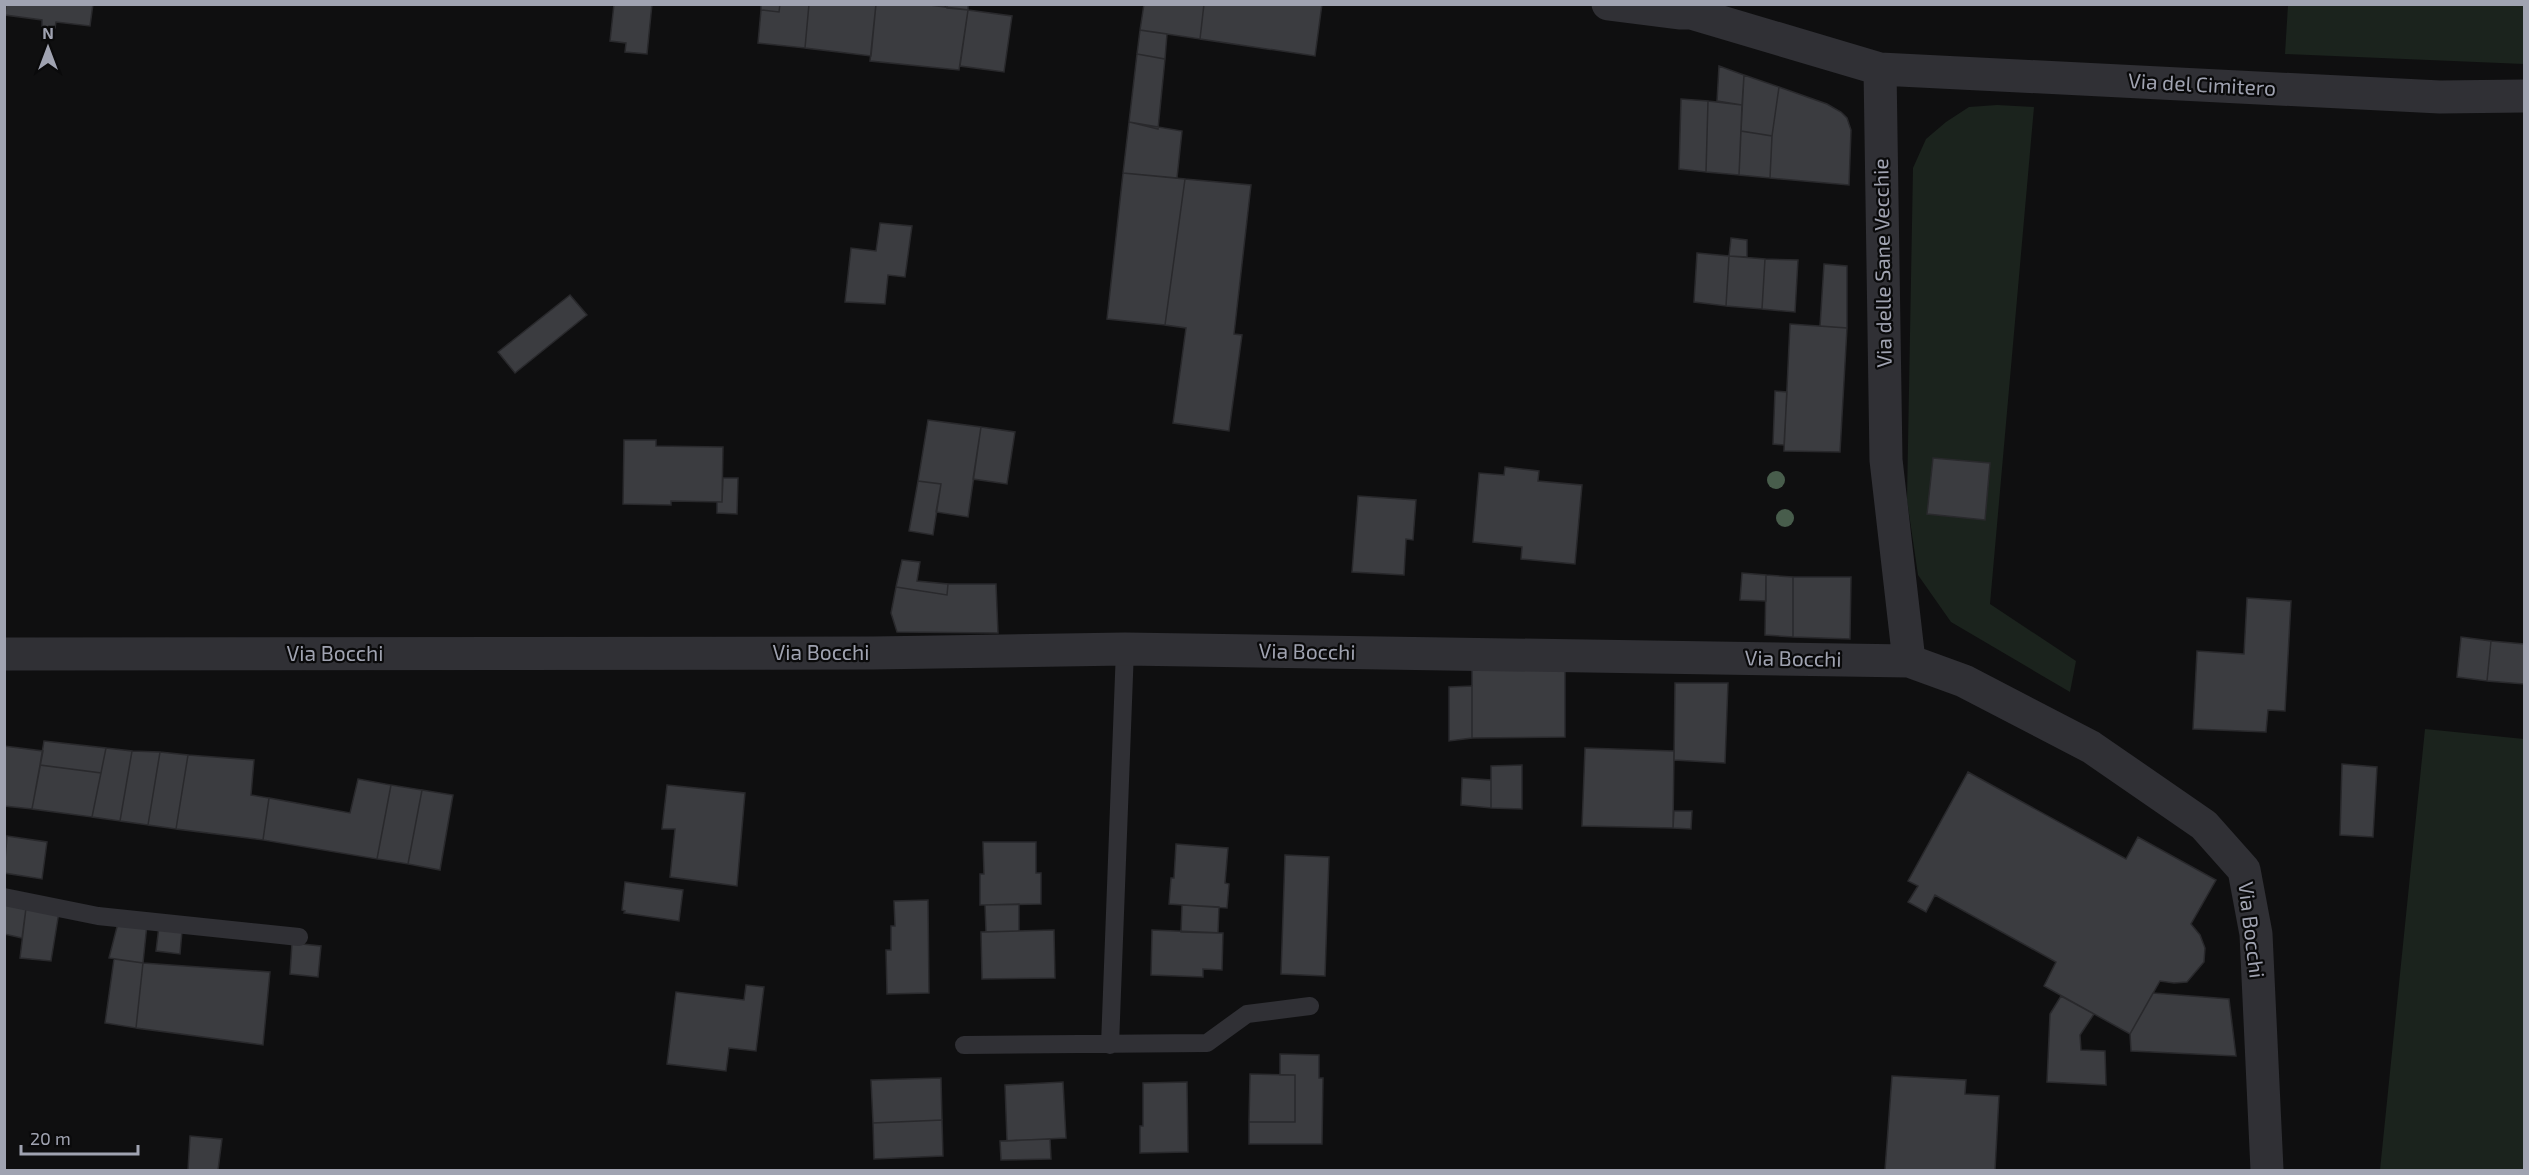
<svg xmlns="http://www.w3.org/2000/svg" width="2529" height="1175" viewBox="0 0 2529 1175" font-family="'Exo 2',sans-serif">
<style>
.green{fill:#1b231d}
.building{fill:#3b3c40;stroke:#29292c;stroke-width:1.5}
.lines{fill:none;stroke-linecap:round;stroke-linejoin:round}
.service{stroke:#303035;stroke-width:18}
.minor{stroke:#303035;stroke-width:33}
.tree{fill:#485d4c}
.labels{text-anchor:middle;stroke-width:4.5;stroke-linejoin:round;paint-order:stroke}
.street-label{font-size:21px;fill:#a0a3b1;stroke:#0a0a0b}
</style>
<rect width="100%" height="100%" fill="#0f0f10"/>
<path class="green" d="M2288 5H2524V64L2285 54Z
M1997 105 2034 107 1990 604 2076 661 2070 692 1951 622 1918 575 1907 500 1913 168 1926 139 1946 122 1969 107Z
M2425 729 2524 739V1170H2380Z"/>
<path class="building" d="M6 4H93L90 26 56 22 55 28 42 26V20L5 15Z
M614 4H652L647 54 625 52 626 43 610 41Z
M761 4H780L779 12 761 10Z
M780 4H809L805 48 758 43 761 10 779 12Z
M809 4H876L871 56 805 48Z
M876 4H922L968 10 959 70 870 61Z
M947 4H968V10L947 8Z
M1144 4H1204L1200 39 1140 30Z
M1204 4H1322L1315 56 1200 39Z
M968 10 1012 16 1004 72 960 66Z
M1140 30 1167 34 1165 59 1137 54Z
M1137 54 1165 59 1158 129 1129 122Z
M1719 66 1744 75 1742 105 1717 101Z
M1744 75 1779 87 1772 136 1741 131Z
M1779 87 1827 104 1841 112 1847 118 1851 130 1849 185 1770 178 1772 136Z
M1681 99 1708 101 1706 172 1679 169Z
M1708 101 1742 105 1739 175 1706 172Z
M1129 122 1182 131 1177 178 1123 173Z
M1741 131 1772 136 1770 178 1739 175Z
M1123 173 1185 179 1165 325 1107 319Z
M1185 179 1251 185 1234 334 1242 335 1229 431 1173 423 1186 328 1165 325Z
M880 223 912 226 905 277 888 275 885 304 845 302 851 248 876 251Z
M1731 238 1747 240V257L1729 256Z
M1697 253 1729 256 1726 306 1694 302Z
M1729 256 1765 259 1762 309 1726 306Z
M1765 259 1798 260 1795 312 1762 309Z
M1824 264 1847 266V328L1820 326Z
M570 295 587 315 515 373 498 352Z
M1790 324 1847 328 1840 452 1784 451Z
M1775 391 1787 392 1784 445 1773 444Z
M928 420 981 427 968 517 936 512 941 484 918 481Z
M981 427 1015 432 1007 484 973 479Z
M624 440H656V446L723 447 722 502 671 501V505L623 504Z
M1933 458 1990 463 1985 520 1927 514Z
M1505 467 1539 471 1538 481 1582 485 1575 564 1521 559 1522 547 1473 542 1479 473 1504 475Z
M723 478H738L737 514 717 513V502H722Z
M918 481 941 484 933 535 909 531Z
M1358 496 1416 500 1413 540 1406 539 1404 575 1352 572Z
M902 560 920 562 917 581 948 584 947 595 896 587Z
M1742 573 1766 575V601L1740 600Z
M1766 575 1793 577V637L1765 635Z
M1793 577H1851L1850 639 1793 637Z
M948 584H996L998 633 897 632 891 613 896 587 947 595Z
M2247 598 2291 601 2285 711 2268 710 2266 732 2193 729 2197 651 2244 654Z
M2461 637 2491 641 2487 681 2457 677Z
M2491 641 2524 644V684L2487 681Z
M1472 670H1565V737L1472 738Z
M1675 683H1728L1725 763 1674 760Z
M1472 686V738L1449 741V687Z
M44 741 106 748 101 773 40 765Z
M4 746 43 751 32 809 4 806Z
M106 748 132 751 120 821 92 817Z
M1585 748 1674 751 1673 828 1582 826Z
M132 751 160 752 148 825 120 821Z
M160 752 188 755 176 829 148 825Z
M188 755 254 760 251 795 269 798 263 840 176 829Z
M2342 764 2377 767 2373 837 2340 835Z
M40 765 101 773 92 817 32 809Z
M1522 765V809L1491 808V766Z
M1968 772 2126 859 2138 837 2216 880 2191 924 2200 935 2205 948 2204 962 2187 982 2174 983 2160 981 2130 1034 2044 986 2056 962 1935 895 1926 912 1908 902 1918 886 1908 881Z
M1462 778 1491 780V808L1461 805Z
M358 779 391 785 377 859 263 840 269 798 350 813Z
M391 785 422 790 408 864 377 859Z
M667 785 745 793 737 886 670 877 675 829H662Z
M422 790 453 795 440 870 408 864Z
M1674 811H1692L1691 829 1673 828Z
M7 836 47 842 42 879 4 873Z
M983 842H1036V873H1041V904L980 905V874H984Z
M1176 844 1228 848 1225 883 1229 884 1227 908 1169 904 1171 878H1174Z
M1285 855 1329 857 1325 976 1281 974Z
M625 882 683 890 679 921 624 913 625 911 622 910Z
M928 900 929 993 887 994 886 950H891V926H895L894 901Z
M4 904 26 908 22 938 4 934Z
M1019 904V931L986 932 985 905Z
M1182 905 1219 907 1218 933 1181 932Z
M26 908 59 912 51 961 20 958Z
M119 919 147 924 143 963 109 958Z
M159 926 182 931 180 954 156 951Z
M1054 930 1055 978 982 979 981 932Z
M1152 930 1223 933 1222 970 1203 969V977L1151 975Z
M292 943 321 946 318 977 290 974Z
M114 959 143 963 136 1028 105 1023Z
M143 963 270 972 263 1045 136 1028Z
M746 985 764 987 756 1051 729 1048 726 1071 667 1064 676 992 744 1000Z
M2153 993 2229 999 2236 1056 2131 1051 2130 1034Z
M2061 996 2094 1014 2080 1035 2081 1050 2105 1051 2106 1085 2047 1082 2050 1014Z
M1280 1054 1319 1055V1078H1323L1322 1144H1249V1122H1295V1075H1280Z
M1250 1074 1295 1075V1122H1249Z
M1892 1076 1966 1080 1965 1094 1999 1096 1995 1170H1885Z
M941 1078 942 1120 873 1123 871 1080Z
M1063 1082 1066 1138 1007 1141 1005 1085Z
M1187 1082 1188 1152 1140 1153V1126H1143V1083Z
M942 1120 943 1156 874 1159 873 1123Z
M190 1136 222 1139 218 1170H188Z
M1050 1139 1051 1159 1001 1160 1000 1141Z"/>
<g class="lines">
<path class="service" d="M4 897 98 916 299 937
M964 1045 1207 1043 1247 1014 1310 1006
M1110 1045 1125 649"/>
<path class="minor" d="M1608 4 1679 13H1691
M1689 4 1691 13 1880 69 1886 460 1909 661
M1880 69 2440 97 2524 96
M4 654 873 653 1125 649 1909 661 1964 681 2091 747 2204 825 2244 870 2256 934 2267 1170"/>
</g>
<g class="tree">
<circle cx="1776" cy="480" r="9"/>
<circle cx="1785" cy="518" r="9"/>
</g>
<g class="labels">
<g class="street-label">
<text transform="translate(2202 85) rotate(3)" y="7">Via del Cimitero</text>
<text transform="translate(1883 263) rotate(-91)" y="7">Via delle Sane Vecchie</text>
<text transform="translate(1307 652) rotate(1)" y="7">Via Bocchi</text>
<text x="821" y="660">Via Bocchi</text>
<text x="335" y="661">Via Bocchi</text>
<text transform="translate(1793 659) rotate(1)" y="7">Via Bocchi</text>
<text transform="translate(2251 930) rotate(83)" y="7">Via Bocchi</text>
</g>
</g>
<rect width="2529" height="1175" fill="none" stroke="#a0a3b1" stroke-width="12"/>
<g transform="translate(48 48)" stroke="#0a0a0b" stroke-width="4.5" paint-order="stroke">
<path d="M0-4.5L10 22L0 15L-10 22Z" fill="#a0a3b1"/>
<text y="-9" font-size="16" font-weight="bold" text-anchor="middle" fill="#a0a3b1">N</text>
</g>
<path d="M21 1145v9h117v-9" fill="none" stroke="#a0a3b1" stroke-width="3"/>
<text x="30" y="1145" font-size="18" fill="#a0a3b1" stroke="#0a0a0b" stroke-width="4.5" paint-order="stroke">20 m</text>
</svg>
